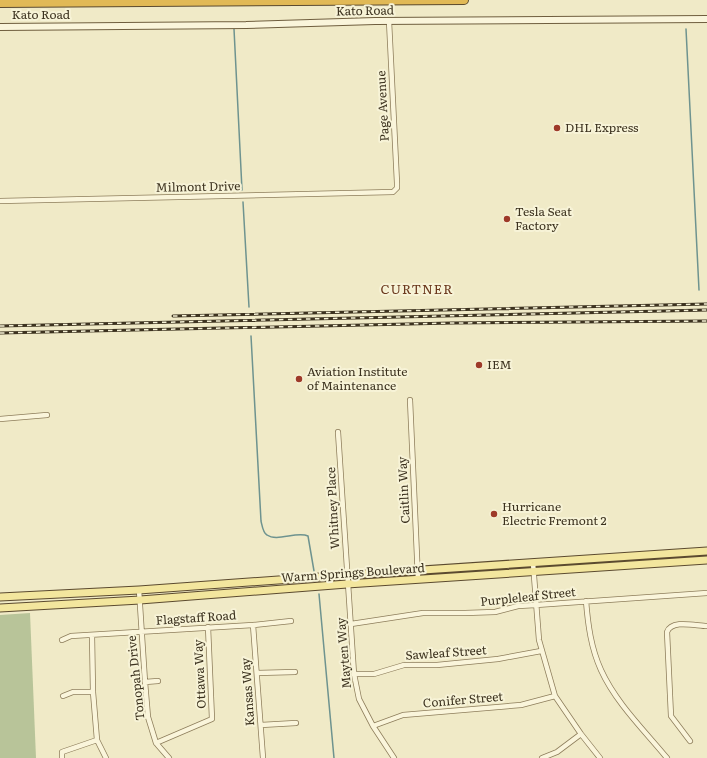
<svg xmlns="http://www.w3.org/2000/svg" width="707" height="758" viewBox="0 0 707 758" font-family="Literata,serif">
<style>
.cemetery{fill:#b8c499}
.lines{fill:none;stroke-linecap:round;stroke-linejoin:round}
.stream{stroke:#6e938f;stroke-width:1.5}
.street-casing{stroke:#8d7d5b;stroke-width:6}
.secondary-casing{stroke:#6f5e3e;stroke-width:8}
.primary-casing{stroke:#5b4a2f;stroke-width:9}
.highway-casing{stroke:#5b4a2f;stroke-width:10}
.street{stroke:#faf5db;stroke-width:4.5}
.secondary{stroke:#faf5db;stroke-width:6}
.primary{stroke:#f3e69e;stroke-width:7}
.highway{stroke:#e1b956;stroke-width:8}
.rail-casing{stroke:#3c321f;stroke-width:3}
.rail{stroke:#f7f3d7;stroke-width:1.5;stroke-dasharray:4.5;stroke-linecap:butt}
.poi-dot{fill:#9e3a29;stroke:#f7f3d7;stroke-width:1.5}
.labels{text-anchor:middle;stroke-width:4;stroke-linejoin:round;paint-order:stroke}
.street-label{font-size:12px;fill:#3c321f;stroke:#f7f3d7}
.poi-label{font-size:12px;fill:#3c321f;stroke:#f7f3d7;text-anchor:start}
.neighbourhood-label{font-size:13px;letter-spacing:1px;fill:#6b391d;stroke:#f7f3d7}
</style>
<rect width="100%" height="100%" fill="#f0eac7"/>
<path class="cemetery" d="M30 613 36 758H0V615Z"/>
<g class="lines">
<path class="stream" d="M234 29 242 190
M686 29 699 290
M243 202 249 307
M251 336 261 521C262 525 263 533 267 535 277 542 297 531 308 536L314 571
M319 594 334 758"/>
<defs>
<path id="street" d="M0 201 393 192 397 188V183L389 21
M410 400 418 579
M0 419 47 415
M338 432 354 674 359 699 373 726 394 758
M533 563 539 640 555 696 581 734 600 758
M139 590 145 682 148 717 156 743 169 758
M586 601C588 625 591 648 601 670 616 703 644 730 667 758
M351 624 423 613H465L495 612 518 606 536 605 707 593
M253 625 263 758
M92 635 93 692 97 740 106 758
M62 640 71 636 253 625 291 621
M257 673 295 672
M354 674H374L404 665H437L498 659 541 651
M145 682 158 681
M63 696 73 692H93
M261 725 296 723
M373 726 403 715 521 705 555 696
M690 741 671 716 667 632C672 619 696 626 707 626
M156 743 212 719 208 627
M62 758V752L97 740
M542 758 557 752 581 734"/>
<path id="secondary" d="M0 27 246 25 375 21 707 19"/>
<path id="primary" d="M0 597 139 590 347 575 707 551
M0 608 140 600 347 584 707 560"/>
<path id="highway" d="M0 3 464 0"/>
</defs>
<use href="#street" class="street-casing"/>
<use href="#secondary" class="secondary-casing"/>
<use href="#primary" class="primary-casing"/>
<use href="#highway" class="highway-casing"/>
<use href="#street" class="street"/>
<use href="#secondary" class="secondary"/>
<use href="#primary" class="primary"/>
<use href="#highway" class="highway"/>
<defs>
<path id="rail" d="M173 316 707 304
M0 326 707 310
M0 333 452 323 707 321"/>
</defs>
<use href="#rail" class="rail-casing"/>
<use href="#rail" class="rail"/>
</g>
<g class="poi-dot">
<circle cx="557" cy="128" r="4"/>
<circle cx="507" cy="219" r="4"/>
<circle cx="479" cy="365" r="4"/>
<circle cx="299" cy="379" r="4"/>
<circle cx="494" cy="514" r="4"/>
</g>
<g class="labels">
<g class="street-label">
<text transform="translate(365 11) rotate(-1)" y="4">Kato Road</text>
<text x="41" y="19">Kato Road</text>
<text transform="translate(383 106) rotate(-93)" y="4">Page Avenue</text>
<text transform="translate(198 187) rotate(-1)" y="4">Milmont Drive</text>
<text transform="translate(404 490) rotate(-93)" y="4">Caitlin Way</text>
<text transform="translate(333 508) rotate(-93)" y="4">Whitney Place</text>
<text transform="translate(353 573) rotate(-4)" y="4">Warm Springs Boulevard</text>
<text transform="translate(528 597) rotate(-6)" y="4">Purpleleaf Street</text>
<text transform="translate(196 618) rotate(-4)" y="4">Flagstaff Road</text>
<text transform="translate(344 653) rotate(-95)" y="4">Mayten Way</text>
<text transform="translate(446 653) rotate(-4)" y="4">Sawleaf Street</text>
<text transform="translate(200 674) rotate(-93)" y="4">Ottawa Way</text>
<text transform="translate(136 678) rotate(-96)" y="4">Tonopah Drive</text>
<text transform="translate(248 692) rotate(-94)" y="4">Kansas Way</text>
<text transform="translate(463 700) rotate(-5)" y="4">Conifer Street</text>
</g>
<g class="poi-label">
<text x="565" y="132">DHL Express</text>
<text x="515" y="216">Tesla Seat<tspan x="515" dy="14">Factory</tspan></text>
<text x="487" y="369">IEM</text>
<text x="307" y="376">Aviation Institute<tspan x="307" dy="14">of Maintenance</tspan></text>
<text x="502" y="511">Hurricane<tspan x="502" dy="14">Electric Fremont 2</tspan></text>
</g>
<g class="neighbourhood-label">
<text x="417" y="294">CURTNER</text>
</g>
</g>
</svg>
